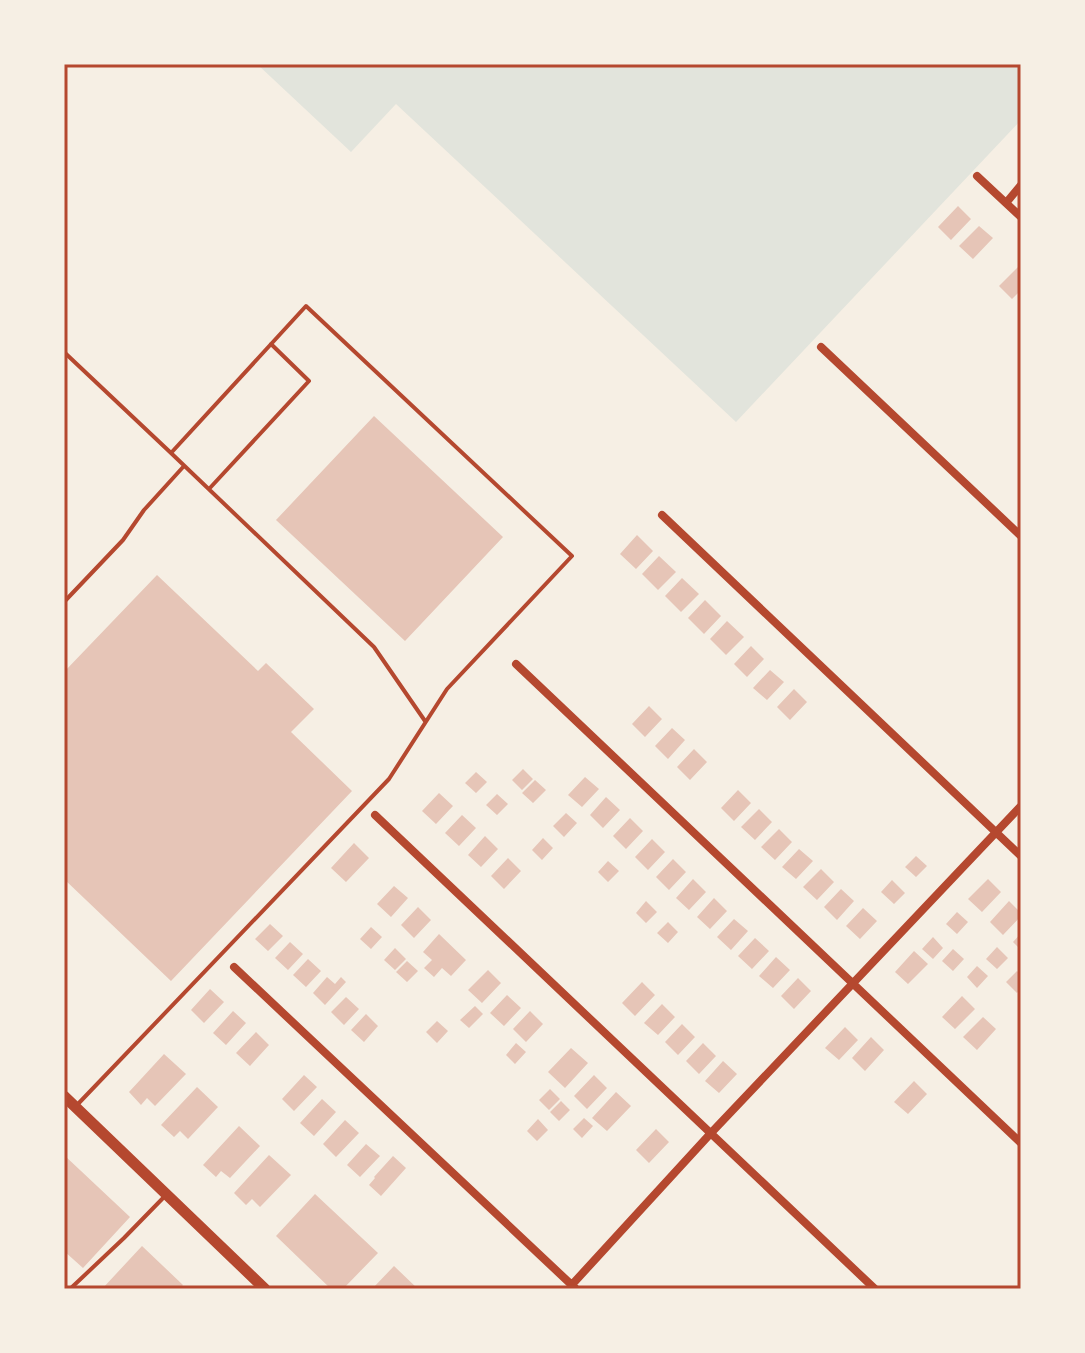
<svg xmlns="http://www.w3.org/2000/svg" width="1085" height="1353" viewBox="0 0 1085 1353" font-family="'Source Sans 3',sans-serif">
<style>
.green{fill:#e2e4dc}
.building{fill:#e6c5b7}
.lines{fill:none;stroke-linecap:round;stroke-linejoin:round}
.service{stroke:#b5482f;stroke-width:4}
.minor{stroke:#b5482f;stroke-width:8}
.secondary{stroke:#b5482f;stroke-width:11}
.neatline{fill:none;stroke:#b5482f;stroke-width:3}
</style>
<rect width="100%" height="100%" fill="#f6efe4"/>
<path class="green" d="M257 64H1021V120L736 422 396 104 351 152Z"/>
<path class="building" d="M958 206 971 219 951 240 938 227Z
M979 226 993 238 973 259 959 246Z
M1019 266 1021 268V290L1012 299 999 286Z
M374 416 503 537 405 641 276 520Z
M637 535 653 551 636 569 620 554Z
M659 556 676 572 658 590 642 574Z
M157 575 258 671 266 663 314 709 291 732 352 791 171 981 64 879V672Z
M682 578 699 594 681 612 665 596Z
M705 600 721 616 704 634 688 618Z
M727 621 744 637 726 655 710 639Z
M751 646 764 659 747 677 734 664Z
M770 670 784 682 767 700 753 688Z
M794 689 807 702 790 720 777 707Z
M649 706 662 719 645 737 632 724Z
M672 728 685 740 668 759 655 746Z
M694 749 707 762 690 780 677 767Z
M523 769 533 779 522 790 512 780Z
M476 772 487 782 476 793 465 783Z
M585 777 599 789 582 807 568 795Z
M535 780 546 790 533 803 522 793Z
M738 790 751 803 734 821 721 808Z
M439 793 453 806 436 824 422 811Z
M497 794 508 804 497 815 486 805Z
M606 797 620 810 603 828 590 815Z
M759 809 772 822 755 840 741 827Z
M566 813 577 823 564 837 553 826Z
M462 815 476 828 459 846 445 833Z
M630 818 643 831 626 849 613 836Z
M779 829 792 842 775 860 761 847Z
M485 836 498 849 481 867 468 855Z
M543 838 553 848 542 860 532 850Z
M652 839 665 852 648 870 635 857Z
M354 843 369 858 346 882 331 868Z
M799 849 813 861 796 879 782 867Z
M916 856 927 866 916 877 905 867Z
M508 858 521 871 504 889 491 876Z
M673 859 686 872 669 890 656 877Z
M608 861 619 871 608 882 598 872Z
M821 869 834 882 817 900 803 887Z
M693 879 706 892 689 910 676 898Z
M988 879 1001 892 982 912 968 899Z
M892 880 905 893 894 904 881 892Z
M394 886 408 898 391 917 377 904Z
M841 889 854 901 837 920 824 907Z
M714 898 727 911 710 929 697 917Z
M646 901 657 912 646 923 636 913Z
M1009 901 1021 913V916L1003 935 990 922Z
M418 907 431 920 414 938 401 925Z
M863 908 877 921 860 939 846 926Z
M957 912 968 922 957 934 946 924Z
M734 919 748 931 731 950 717 937Z
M668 922 678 932 668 943 657 933Z
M270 924 283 936 268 951 255 939Z
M371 927 382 937 371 949 360 939Z
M1021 933V950L1013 942Z
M439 934 466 960 451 976 442 968 434 977 424 968 432 960 423 952Z
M933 937 943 948 933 959 922 949Z
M755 938 769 951 752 969 738 956Z
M290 942 303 954 288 970 275 958Z
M997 947 1008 958 997 969 986 959Z
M395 948 406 959 395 970 384 960Z
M953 949 964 959 953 971 942 961Z
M914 951 928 964 908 984 895 972Z
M776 957 790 970 773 988 759 976Z
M308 959 321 971 306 987 293 975Z
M407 961 418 971 407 982 396 972Z
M977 966 988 976 977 988 967 977Z
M488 970 501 983 482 1003 468 990Z
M1017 971 1021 975V988L1017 993 1006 982Z
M327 977 335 984 341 977 346 982 325 1005 313 993Z
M798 978 811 991 794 1009 781 996Z
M642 982 655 995 635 1016 622 1003Z
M210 989 224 1002 204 1023 191 1010Z
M507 995 521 1008 504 1026 490 1013Z
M962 996 975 1009 955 1029 942 1017Z
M346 997 359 1009 344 1025 331 1012Z
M662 1004 675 1017 658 1035 644 1023Z
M475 1006 483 1014 469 1028 460 1020Z
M233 1011 246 1023 226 1045 213 1033Z
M530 1011 543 1024 526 1042 513 1029Z
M366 1014 378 1026 364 1042 351 1030Z
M983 1017 996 1029 977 1050 963 1037Z
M437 1021 448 1031 437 1043 426 1032Z
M682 1024 695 1037 678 1055 665 1042Z
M845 1027 858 1040 839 1060 825 1048Z
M256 1032 269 1045 250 1066 236 1053Z
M871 1037 884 1050 865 1071 852 1058Z
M516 1043 526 1052 515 1064 506 1055Z
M703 1043 716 1056 699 1074 686 1061Z
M571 1048 588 1063 565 1088 548 1072Z
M164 1054 186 1074 155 1106 147 1098 141 1105 129 1092Z
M723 1061 737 1074 719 1093 705 1081Z
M304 1075 317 1087 294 1111 282 1099Z
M594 1075 607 1088 587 1109 574 1096Z
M914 1081 927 1094 908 1114 894 1102Z
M197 1087 218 1107 188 1139 180 1131 174 1137 161 1125Z
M550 1089 560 1099 549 1110 539 1100Z
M616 1092 631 1106 607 1131 592 1118Z
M322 1099 336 1112 314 1136 300 1123Z
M561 1101 570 1110 559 1121 550 1112Z
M584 1118 593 1126 582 1138 573 1129Z
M538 1119 548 1130 537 1141 527 1131Z
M345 1120 359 1133 336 1157 323 1144Z
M239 1126 260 1146 230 1178 221 1171 216 1177 203 1165Z
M656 1129 669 1142 649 1163 636 1150Z
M366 1144 380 1156 360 1177 347 1165Z
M64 1155 130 1217 83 1268 64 1251Z
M269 1155 291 1175 260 1207 252 1199 246 1205 234 1193Z
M393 1156 406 1168 381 1196 369 1185 375 1178 374 1177Z
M315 1194 378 1253 343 1289H331L276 1236Z
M142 1246 183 1285 179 1289H102Z
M394 1266 418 1289H372Z"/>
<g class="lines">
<path class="service" d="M64 352 171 453 306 306 572 556 447 689 389 779 77 1105
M171 453 374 647 425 721
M209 489 309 381 271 344
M64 602 123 540 144 510 184 466
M70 1289 124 1238 165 1196"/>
<path class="minor" d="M977 176 1021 217
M1006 203 1021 185
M821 347 1021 536
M662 515 1021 856
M516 664 1021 1143
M375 815 875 1289
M234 967 576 1289
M568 1289 711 1133 1021 806"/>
<path class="secondary" d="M64 1096 265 1289"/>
</g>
<rect width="1085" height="1353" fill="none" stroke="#f6efe4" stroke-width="132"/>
<rect x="66" y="66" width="953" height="1221" class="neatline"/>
</svg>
